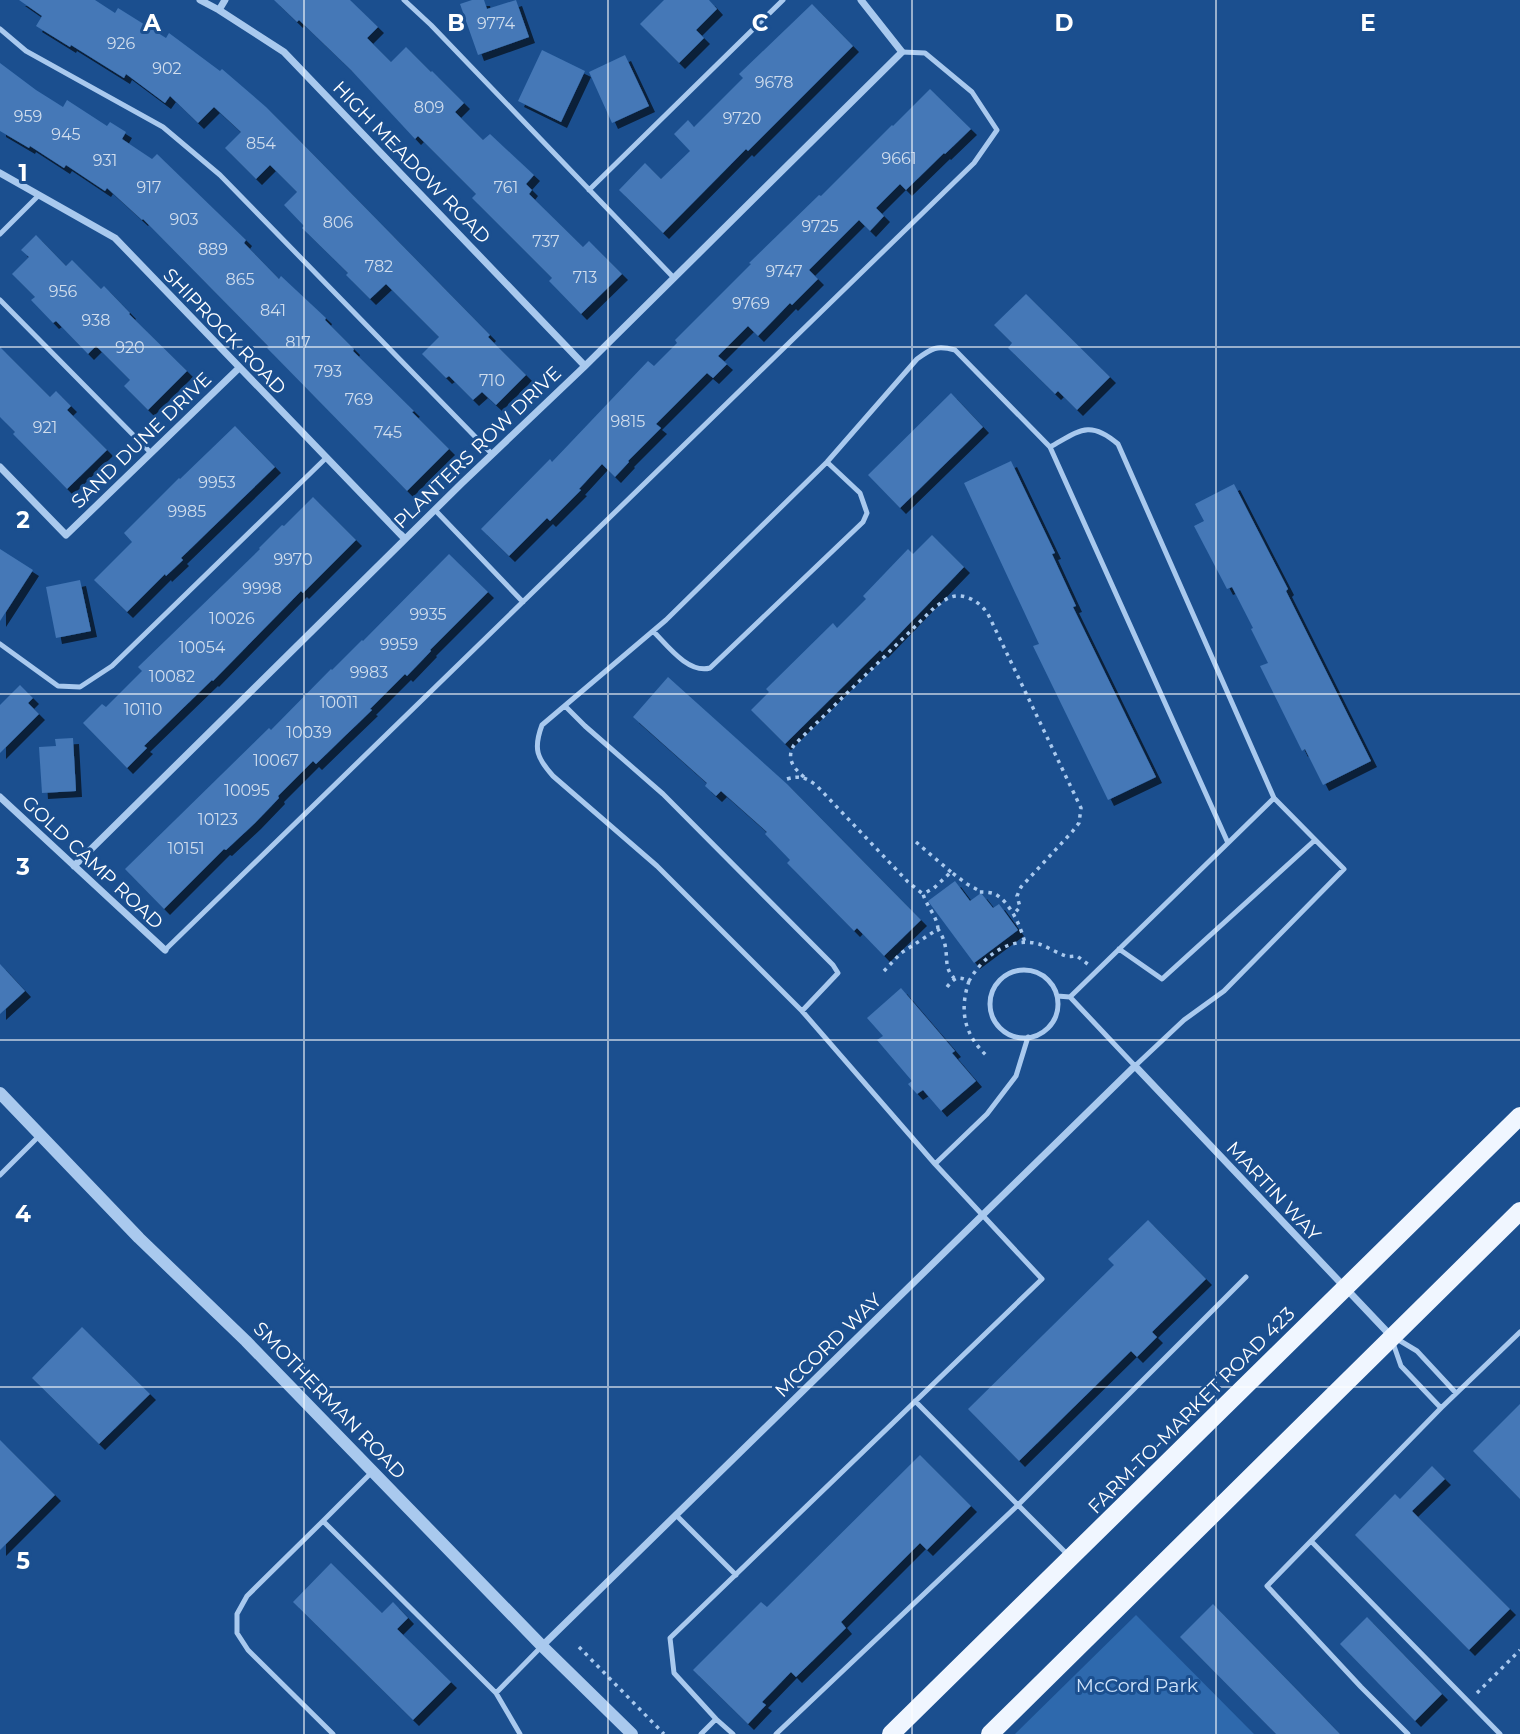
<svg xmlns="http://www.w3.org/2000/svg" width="1520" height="1734" viewBox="0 0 1520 1734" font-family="Montserrat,sans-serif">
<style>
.green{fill:#2e69ad}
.building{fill:#4478b7;filter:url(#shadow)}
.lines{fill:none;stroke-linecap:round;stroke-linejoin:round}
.path{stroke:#a9c9ee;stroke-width:3.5;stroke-dasharray:3.5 5;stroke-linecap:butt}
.service{stroke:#a9c9ee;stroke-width:5}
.minor{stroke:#a9c9ee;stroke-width:7}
.tertiary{stroke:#a9c9ee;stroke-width:12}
.primary{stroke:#f0f6ff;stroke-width:18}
.grid{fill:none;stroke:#fff;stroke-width:2;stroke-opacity:0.55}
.labels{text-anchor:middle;stroke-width:6;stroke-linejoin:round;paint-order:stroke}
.number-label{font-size:16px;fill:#d0dded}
.street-label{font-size:19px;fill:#fff;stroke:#1b4f8f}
.park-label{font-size:19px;fill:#cfe3fa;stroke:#1b4f8f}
.grid-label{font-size:23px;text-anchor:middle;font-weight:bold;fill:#fff;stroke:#1b4f8f;stroke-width:6;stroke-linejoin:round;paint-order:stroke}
</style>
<defs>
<filter id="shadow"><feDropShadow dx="6" dy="6" stdDeviation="0" flood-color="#0009"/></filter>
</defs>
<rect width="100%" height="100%" fill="#1b4f8f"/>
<path class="green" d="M1136 1615 1254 1734H1015Z"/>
<path class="building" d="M19 0H95L115 13 118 8 166 38 169 33 220 71 222 69 266 107 297 138 490 335 488 337 526 375 496 405 482 392 473 400 449 376 446 378 422 354 439 337 386 284 370 299 346 275 348 273 302 228 304 226 284 205 297 192 270 165 256 179 225 148 241 132 214 107 198 123 170 96 165 103 126 74 124 78 71 45 70 47 36 26 42 16Z
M274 0H350L378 27 367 38 391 62 406 47 431 72 432 71 464 103 455 112 483 140 490 134 534 175 526 184 532 190 529 194 583 247 589 241 622 274 581 314 549 281 552 278 472 198 476 194 418 136 415 139 351 70 299 20 297 22Z
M472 0H484L487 9 516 0 529 37 478 55 460 4Z
M664 0H709L717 9 696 30 704 38 679 63 640 24Z
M812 4 853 46 748 151 746 149 663 233 619 190 645 163 661 179 690 151 674 134 688 120 694 127 743 78 739 74Z
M542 50 585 71 561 122 518 101Z
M625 55 649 106 612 123 589 72Z
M0 63 36 90 63 107 67 100 107 126 110 122 126 132 122 139 152 159 157 154 246 240 244 243 279 279 281 276 326 318 325 320 354 349 353 351 414 411 412 412 449 449 407 491 267 348 269 347 143 219 142 220 107 188 105 191 66 165 64 168 30 146 29 148 0 131Z
M930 89 971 129 945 154 944 153 906 190 900 184 876 208 884 216 870 231 859 220 809 270 818 279 792 305 790 303 758 336 748 326 718 356 727 364 713 378 707 373 656 424 661 428 628 461 629 462 615 477 602 464 579 489 581 490 550 521 547 518 509 556 481 529 550 459 552 462 648 361 654 366 677 343 675 340 751 264 749 263 819 195 821 196 892 125 893 126Z
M36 235 66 266 72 260 101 289 104 286 130 313 129 314 187 371 148 410 124 386 130 380 96 346 88 354 56 321 53 323 31 300 35 297 12 274 29 257 21 250Z
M1026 294 1110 377 1077 410 1058 391 1055 394 1008 348 1012 343 994 325Z
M0 347 50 397 56 391 71 406 67 410 107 450 67 489 13 434 15 432 0 417Z
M951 393 983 427 900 508 868 475Z
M235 426 275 467 181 558 183 560 166 576 165 574 127 612 94 580 132 542 124 533 179 478 180 479Z
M1011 461 1055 553 1052 554 1076 606 1073 607 1156 777 1108 800 1033 646 1039 644 964 483Z
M1234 484 1288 589 1286 591 1371 761 1323 785 1305 749 1302 751 1260 666 1268 663 1251 629 1253 628 1232 587 1227 589 1194 526 1204 521 1195 504Z
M313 497 356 540 303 593 301 591 213 681 212 680 144 746 147 748 127 768 83 723 102 704 106 707 142 671 138 667 223 585 260 549 259 548 282 525 284 526Z
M932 535 964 567 882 652 880 650 785 744 751 710 769 692 766 689 833 623 837 628 866 599 863 596 908 549 913 554Z
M0 549 33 570 0 621Z
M449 554 488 592 430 650 431 651 407 676 405 674 370 709 372 710 347 734 316 764 313 761 278 796 279 798 255 823 226 850 224 849 164 909 125 869 269 728 271 730 331 669 332 670 362 640 363 641Z
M80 580 91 631 56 638 46 587Z
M668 677 787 784 921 920 884 956 857 928 854 931 787 863 790 860 765 834 767 832 721 791 716 796 705 786 707 783 633 717Z
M20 685 33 698 28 703 39 714 0 753V705Z
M73 738 76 791 42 793 39 747 56 746 55 739Z
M955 881 970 901 981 893 993 908 999 904 1018 930 974 963 928 901Z
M0 964 25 991 0 1014Z
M901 988 955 1051 952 1053 976 1081 941 1111 923 1090 917 1094 908 1084 912 1081 877 1040 883 1036 867 1018Z
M1148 1220 1206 1279 1152 1332 1157 1337 1137 1357 1131 1351 1019 1461 968 1409 1114 1265 1108 1259Z
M82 1327 150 1394 99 1444 32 1378Z
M1520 1404V1499L1473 1451Z
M0 1440 55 1495 0 1550Z
M920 1455 971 1506 927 1550 920 1543 841 1622 846 1628 796 1677 791 1672 762 1702 766 1705 748 1724 693 1670 761 1602 767 1607Z
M1432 1466 1445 1479 1412 1511 1510 1609 1469 1650 1355 1535 1395 1494 1400 1499Z
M331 1563 382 1613 393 1602 408 1618 397 1629 451 1682 413 1720 293 1602Z
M1213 1604 1302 1695 1340 1734H1276L1180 1637Z
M1367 1617 1442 1694 1415 1721 1340 1644Z"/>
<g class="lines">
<path class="path" d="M804 777C793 768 786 758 794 745L935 607C940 604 945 599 951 597 965 592 981 603 988 614L1081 808 1079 823 1072 832 1021 887 1017 896 1020 907 1013 915
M787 779C800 775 806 778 816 785L908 882 923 894
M916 842 951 872
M938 929C937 916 927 907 923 894L934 888 951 872 967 884 978 890V892C984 892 990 892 995 894 1010 902 1021 927 1025 943
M884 971 901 953 938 929C941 934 944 939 945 945 948 958 944 968 954 978
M969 981C959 1011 964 1035 988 1057
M947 987C955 977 958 976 969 981 983 956 1010 936 1039 944 1048 947 1057 953 1066 956 1069 957 1073 956 1077 956L1089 965
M579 1647 664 1734
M1477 1693 1520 1650"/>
<path class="service" d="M404 0 431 25 674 278
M0 29 26 51 163 127 220 175 492 454
M589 190 783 0
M0 234 39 195
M0 300 151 453
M1050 447C1079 431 1089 419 1118 444L1274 798 1228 843
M435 510 523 602
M653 631C667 645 688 674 710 668L863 522 867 513 860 493 827 462
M0 644 58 686 80 687 112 666 326 458
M565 706 585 726 663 794 833 965 838 973 802 1011
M1119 949 1162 979 1315 840
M165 950 974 163 997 130 972 92 925 53 902 52
M990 1004a34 34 0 1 1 68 0a34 34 0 1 1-68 0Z
M1057 996 1070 997 1135 1066 1184 1020 1224 991 1344 869 1274 798
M1028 1037 1016 1076 987 1114 935 1164 802 1011 657 866 553 776C537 758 533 749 542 725L666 620 827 462 917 359C932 348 937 345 955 350L1050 447 1228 843 1070 997
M0 1175 40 1135
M1397 1339 1417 1351 1456 1393
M1393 1343 1401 1366 1441 1408
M372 1472 323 1521 496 1693 520 1734
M676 1515 736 1575
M323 1521 247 1596 237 1614V1633L248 1650 333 1734
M1311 1541 1500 1734
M1068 1555 1018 1505 1246 1277
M496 1693 542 1646
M716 1719 733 1734
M701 1734 716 1719 674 1673 670 1638 1042 1279 935 1164
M776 1734 1018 1505 915 1401
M1408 1734 1361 1687 1267 1586 1441 1408 1520 1332"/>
<path class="minor" d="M200 0 219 10 284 52 585 366
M219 10 225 0
M0 173 115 238 405 539
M0 467 66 535 239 368
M0 797 165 950
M74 866 462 483 585 366 902 52 861 0
M542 1646 1135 1066 1391 1336"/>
<path class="tertiary" d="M0 1093 139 1238 246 1341 542 1646 632 1734"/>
<path class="primary" d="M891 1734 1520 1116
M990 1734 1520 1211"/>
</g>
<path class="grid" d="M304 0V1734M608 0V1734M912 0V1734M1216 0V1734M0 347H1520M0 694H1520M0 1040H1520M0 1387H1520"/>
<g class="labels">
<g class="number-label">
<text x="496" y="29">9774</text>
<text x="121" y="49">926</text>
<text x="167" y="74">902</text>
<text x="774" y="88">9678</text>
<text x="429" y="113">809</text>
<text x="28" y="122">959</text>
<text x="742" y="124">9720</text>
<text x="66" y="140">945</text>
<text x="261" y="149">854</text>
<text x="899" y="164">9661</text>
<text x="105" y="166">931</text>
<text x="149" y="193">917</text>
<text x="506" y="193">761</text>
<text x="184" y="225">903</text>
<text x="338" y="228">806</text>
<text x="820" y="232">9725</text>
<text x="546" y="247">737</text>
<text x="213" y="255">889</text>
<text x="379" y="272">782</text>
<text x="784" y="277">9747</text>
<text x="585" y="283">713</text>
<text x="240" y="285">865</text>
<text x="63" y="297">956</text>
<text x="751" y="309">9769</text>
<text x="273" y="316">841</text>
<text x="96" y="326">938</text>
<text x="298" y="348">817</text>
<text x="130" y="353">920</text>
<text x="328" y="377">793</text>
<text x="492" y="386">710</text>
<text x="359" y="405">769</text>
<text x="628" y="427">9815</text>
<text x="45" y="433">921</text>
<text x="388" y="438">745</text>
<text x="217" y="488">9953</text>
<text x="187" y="517">9985</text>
<text x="293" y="565">9970</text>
<text x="262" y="594">9998</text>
<text x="428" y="620">9935</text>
<text x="232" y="624">10026</text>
<text x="399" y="650">9959</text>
<text x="202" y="653">10054</text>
<text x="369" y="678">9983</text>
<text x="172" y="682">10082</text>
<text x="339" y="708">10011</text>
<text x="143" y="715">10110</text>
<text x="309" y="738">10039</text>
<text x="276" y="766">10067</text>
<text x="247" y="796">10095</text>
<text x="218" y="825">10123</text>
<text x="186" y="854">10151</text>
</g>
<g class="street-label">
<text transform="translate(412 162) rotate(46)" y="7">HIGH MEADOW ROAD</text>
<text transform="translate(225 331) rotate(46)" y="7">SHIPROCK ROAD</text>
<text transform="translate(141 440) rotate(-44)" y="7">SAND DUNE DRIVE</text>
<text transform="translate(477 447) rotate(-44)" y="7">PLANTERS ROW DRIVE</text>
<text transform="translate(93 862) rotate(43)" y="7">GOLD CAMP ROAD</text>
<text transform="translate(1274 1191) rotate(47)" y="7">MARTIN WAY</text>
<text transform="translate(828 1345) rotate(-44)" y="7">MCCORD WAY</text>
<text transform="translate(330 1400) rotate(46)" y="7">SMOTHERMAN ROAD</text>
<text transform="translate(1191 1410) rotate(-45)" y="7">FARM-TO-MARKET ROAD 423</text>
</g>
<g class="park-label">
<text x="1137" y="1692">McCord Park</text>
</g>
</g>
<g class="grid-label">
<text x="152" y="31">A</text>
<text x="456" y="31">B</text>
<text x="760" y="31">C</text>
<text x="1064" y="31">D</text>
<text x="1368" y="31">E</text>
<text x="23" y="181">1</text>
<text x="23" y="528">2</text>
<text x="23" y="875">3</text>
<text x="23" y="1222">4</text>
<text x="23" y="1569">5</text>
</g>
</svg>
